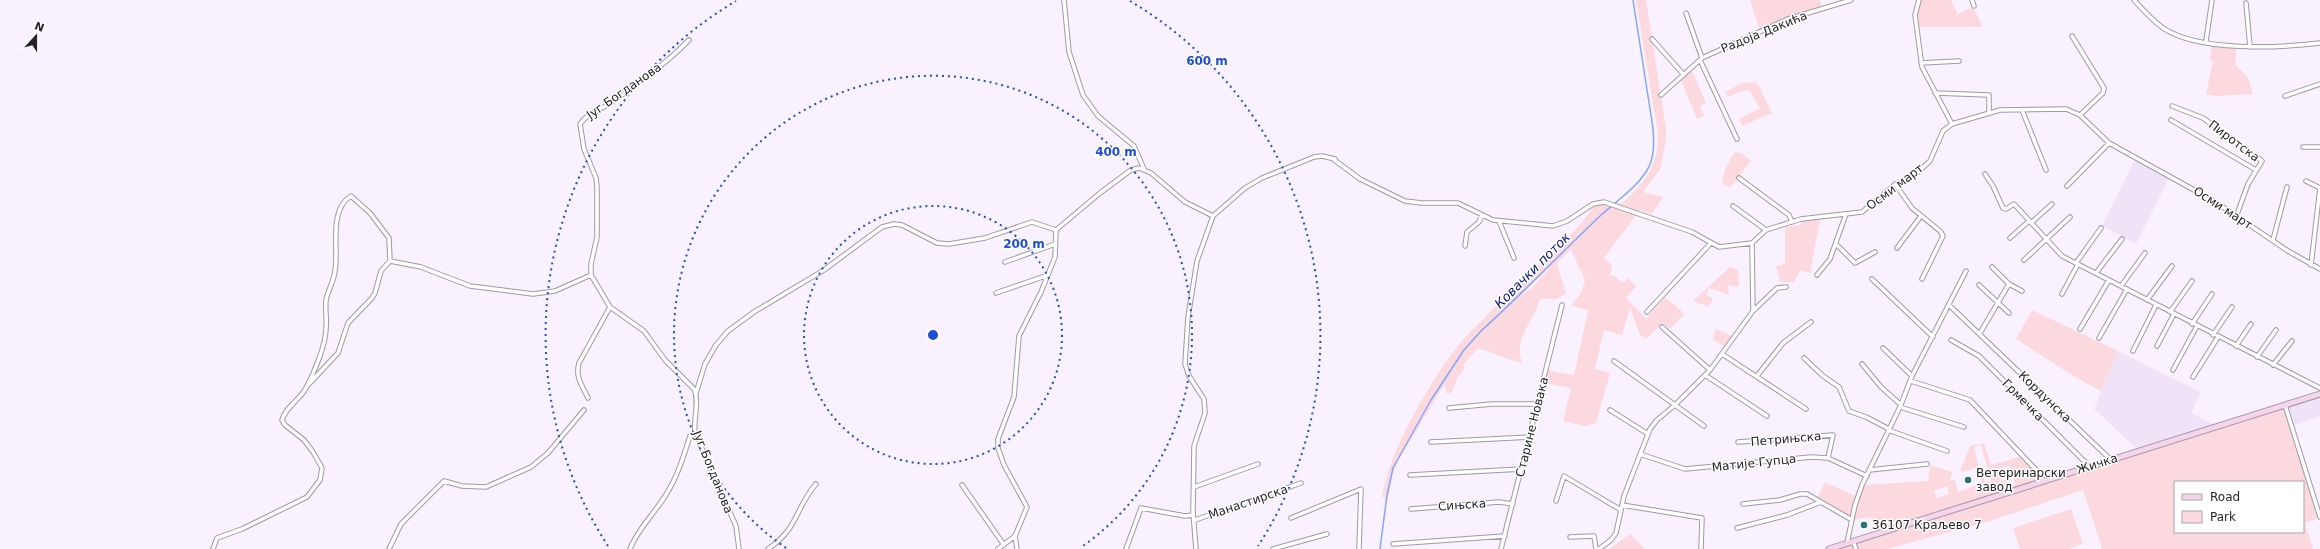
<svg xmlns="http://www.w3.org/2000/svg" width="2320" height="549" viewBox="0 0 2320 549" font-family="'DejaVu Sans',sans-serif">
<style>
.built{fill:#f1e3f7}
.green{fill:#fcd9df;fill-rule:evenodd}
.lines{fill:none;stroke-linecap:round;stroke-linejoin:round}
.stream{stroke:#82a7fc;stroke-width:1.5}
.street-casing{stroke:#a098a4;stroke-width:5.5}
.secondary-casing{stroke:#a098a4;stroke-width:7}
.street{stroke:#fff;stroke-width:3.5}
.secondary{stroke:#f6d5ec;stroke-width:5}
.ring{fill:none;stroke:#1d4ed8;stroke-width:2;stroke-dasharray:2 4}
.poi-dot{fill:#2a736f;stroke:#fff;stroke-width:1.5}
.labels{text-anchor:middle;stroke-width:3;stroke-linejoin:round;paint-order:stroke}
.street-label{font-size:12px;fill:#262328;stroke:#fff}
.poi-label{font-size:12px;fill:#262328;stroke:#fff;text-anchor:start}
.water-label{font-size:13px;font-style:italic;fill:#051878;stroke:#fff}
.centre{fill:#1d4ed8;stroke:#fff;stroke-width:2}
.ring-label{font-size:12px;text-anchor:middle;font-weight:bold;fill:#1d4ed8;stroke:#fff;stroke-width:3;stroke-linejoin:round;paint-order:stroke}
</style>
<rect width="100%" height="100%" fill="#faf1fe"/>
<path class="built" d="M2135 159 2170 176 2136 244 2102 226Z
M2118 351 2201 392 2191 413 2217 426 2139 451 2094 409Z
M2320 394V416L2291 426 2285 405Z"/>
<path class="green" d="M1636 0H1646L1666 128V140L1660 170 1643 192 1663 197 1652 214 1640 210 1604 258 1612 265 1610 276 1613 275 1623 283 1627 278 1636 286 1626 298 1646 319 1665 297 1685 314 1670 329 1663 323 1646 339 1640 335 1630 308 1622 335 1604 330 1595 369 1610 373 1596 423 1585 426 1563 421 1571 388 1543 383 1546 370 1574 375 1588 311 1571 305 1580 295 1585 281 1571 249 1557 263 1566 294 1556 299H1540C1535 320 1511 341 1523 364L1478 348 1463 365 1464 368 1462 374 1458 376 1452 392 1447 394 1444 385 1398 461 1393 473 1388 500 1382 497C1390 450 1425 390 1454 351 1466 334 1483 320 1497 305 1516 283 1588 227 1593 204 1601 201 1609 207 1617 205 1624 203 1629 197 1634 192 1650 175 1659 158 1658 134ZM1550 268 1532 288 1519 297 1549 268Z
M1750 0H1820L1823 9 1788 19 1760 31Z
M1919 0H1951L1958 14 1973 7 1982 25 1981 27H1916L1915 15Z
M2212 43 2237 46 2235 64 2248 77 2253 94 2217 96 2206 94 2213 61 2210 59Z
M1691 68 1706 103 1700 106 1704 116 1697 119 1680 78Z
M1755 82 1759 86 1772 113 1742 126 1739 119 1760 108 1750 91 1745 90 1728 97 1725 92 1742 83Z
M1736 151 1737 153H1741L1751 161 1730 188 1722 183C1724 171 1728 161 1736 151Z
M1821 215 1810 273 1801 270 1794 282H1780L1776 266 1785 264V227L1801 225V219Z
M1730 267 1738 270 1739 287 1728 285 1729 295 1709 288 1706 295 1713 298 1709 307 1693 301Z
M2032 310 2118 351 2101 391 2075 377 2016 339Z
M1716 329 1732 336 1724 347 1713 339Z
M2285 405 2320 518 2305 523 2313 549H2102L2083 490 1990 521 1887 549H1829L1876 534 1871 517 1852 520 1817 499 1825 482 1857 497 1862 485 1928 481 1930 465 1952 472 1953 475 1950 477 1951 481 1955 480 1958 492 1982 483 1980 474 1982 473 1985 482 1991 481 1981 445 1974 447 1979 467 1962 472 1961 469 1970 446 1984 443 1991 465 2023 456 2043 481ZM2010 466 2015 485 2009 487 2006 480 2002 481 1999 469ZM2175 482H2303V532H2175ZM1947 486 1949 494 1936 498 1934 491Z
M2071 509 2083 544 2068 549H2020L2013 528Z
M1630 534 1645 549H1609Z"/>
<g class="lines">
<path class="stream" d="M1380 549 1387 495 1393 468 1431 400 1464 350 1481 331C1522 294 1560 254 1600 216 1615 202 1634 190 1646 172 1655 158 1654 143 1653 128L1633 0"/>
<defs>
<path id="street" d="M1064 0 1069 52 1083 95 1098 116 1134 146 1144 169
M1919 0 1915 15 1922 67 1952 124
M1972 0 1974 6
M2134 0C2143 10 2152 20 2163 28 2199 52 2278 48 2320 43
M2246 3 2250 47
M1686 13 1702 58
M2072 36 2104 88 2103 93 2080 115
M1652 39 1684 75
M689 40C666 64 638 83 612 102 601 110 587 113 580 124L584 149 596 178 597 187V237L591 264V275L610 307 644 331 665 360 694 389C700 401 693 419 695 433L736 526 739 549
M2206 41 2212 0
M1700 60 1737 139
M1921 63 1959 61
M1935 93 1989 95V112
M1661 95 1702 58 1788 19 1851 0
M2285 96 2320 84
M2172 106 2203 118 2262 161 2248 184 2236 217
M2022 110 2046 170
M2171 120 2256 170
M2303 147H2320
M1333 159 1360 179 1405 201 1422 203H1458L1493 220 1553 226 1567 221 1593 204 1604 202 1692 232 1719 247 1752 243
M1985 174 1993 186 2003 208 2006 209 2014 204 2062 256 2320 388
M1739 178 1789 215 1792 222
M2306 181 2320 188
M1895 184 1912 208 1940 231 1943 236 1922 279
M2067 186 2109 143
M1733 206 1766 230
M1499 221 1514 258
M2031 223 2052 204
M1056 230 1100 193 1131 170 1139 168 1151 173 1185 202 1213 216
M2010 238 2029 221
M2273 240 2287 187
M1752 243 1766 230 1801 219 1862 212 1893 186 1917 173 1930 161 1943 131 1952 124 2000 110 2066 109 2080 115 2109 143 2214 201 2288 251 2320 269
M1837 245 1855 263 1875 252
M1465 246 1467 232 1479 222 1482 215
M1897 248 1921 216
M2024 260 2070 217
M1005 262 1055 244
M2076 263 2101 228
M2311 265 2320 188
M2096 273 2122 239
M1817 275 1830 259 1846 214
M1872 279 1933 337
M2009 284 2022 291
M1979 285 2009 313
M2121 286 2145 253
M996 293 1048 275
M2062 294 2078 264
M2147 300 2172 266
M1949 305 2111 460
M1753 311 1777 288 1786 287
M1647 312 1710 244
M2170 312 2192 281
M2192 324 2212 294
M1662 327 1710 370
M2080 329 2109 280
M1980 333 2009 284 1992 267
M2213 335 2232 307
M2099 338 2127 289
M1951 340 1979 356 2090 467
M2157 346 2174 314
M2236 346 2251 324
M1883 348 1912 376
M2133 351 2156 305
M1722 354 1806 409
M2257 357 2276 330
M1804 358 1823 376 1839 387 1849 411 1866 417 1889 429
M1614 361 1704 426
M1862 364 1881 387 1901 405
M2273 365 2292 341
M2173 370 2197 326
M1705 375 1767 416
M1757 376 1783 343 1811 322
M2193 377 2218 337
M1911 381 1970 400 2039 473 2043 481
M308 385 338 353 348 323 372 298 375 293 381 271 390 261
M696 393 705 364 716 345 728 331 754 312 824 270 882 227 894 224 902 225 937 243 949 244 985 238 1032 222 1056 230
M588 398C582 385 575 377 579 363L610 307
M2285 405 2320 517
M1900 407 1964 427
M1449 408 1492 404H1538
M1610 410 1648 434
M1888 430 1947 451
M1431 442 1529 437
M1738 442 1833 435 1828 458
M1640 454 1685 469 1811 457 1828 458 1867 476
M1869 470 1927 464
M1410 475 1522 469
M962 485 1004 545
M1194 487 1258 464
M1556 501 1564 476 1621 510
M1743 504 1780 500 1800 494H1807L1852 520
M1622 505 1702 518 1701 549
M1411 509 1499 502 1513 504
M1291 518 1361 489 1359 549
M1195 520 1301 483
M1737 528 1787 515 1821 502
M1015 536 1017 549
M1570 537 1594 536 1596 549
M1853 541 1856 549
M1847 543 1855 505 1862 485 1900 407 1912 376 1966 271
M1393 544 1505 536
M213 549 217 538 242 529 307 497 320 480 322 468 313 452 304 440 285 425 282 420C286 406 300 400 306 388 314 373 326 345 326 328 327 318 325 310 326 300 328 290 334 281 335 271 339 249 328 210 351 196L370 213 389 238 390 261 421 267 470 286 533 294 555 291 591 275
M389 549 401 524 444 481 462 486 486 487 531 467 548 453 584 410
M630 549C638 528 656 512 667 493 678 475 684 455 690 436L695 433
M768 549C799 528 795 508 816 484
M998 549 1015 536 1027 507 1004 465 998 448V439L1014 397 1019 336 1041 292 1055 257 1056 230
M1126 549 1141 508 1185 516 1193 515
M1196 549 1193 512 1194 446 1205 413 1204 399 1189 376 1185 364 1188 317 1197 261 1213 216 1245 188 1262 178 1314 157 1322 156 1335 159
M1273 549 1327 534
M1501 549 1562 305
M1599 549 1611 540 1616 533 1624 496 1650 429 1657 420 1675 405 1710 370 1753 311 1752 243"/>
<path id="secondary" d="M1829 549 2320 394"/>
</defs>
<use href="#street" class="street-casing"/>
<use href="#secondary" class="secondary-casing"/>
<use href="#street" class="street"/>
<use href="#secondary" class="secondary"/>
</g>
<g class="ring">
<circle cx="933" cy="335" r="129"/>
<path d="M786 548A259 259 0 1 1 1080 548"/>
<path d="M608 546A388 388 0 0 1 736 1M1130 1A388 388 0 0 1 1258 546"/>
</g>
<g class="poi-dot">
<circle cx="1968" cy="480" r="4"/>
<circle cx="1864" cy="525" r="4"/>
</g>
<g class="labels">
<g class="street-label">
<text transform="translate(1764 32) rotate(-22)" y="4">Радоја Дакића</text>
<text transform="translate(624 91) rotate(-35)" y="4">Југ Богданова</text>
<text transform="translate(2234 141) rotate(37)" y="4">Пиротска</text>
<text transform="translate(1895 187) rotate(-37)" y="4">Осми март</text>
<text transform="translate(2223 208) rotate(33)" y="4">Осми март</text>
<text transform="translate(2045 397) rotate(44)" y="4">Кордунска</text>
<text transform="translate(2023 400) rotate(45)" y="4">Грмечка</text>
<text transform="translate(1532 427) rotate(-76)" y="4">Старине Новака</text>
<text transform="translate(1786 439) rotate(-5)" y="4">Петрињска</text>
<text transform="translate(1754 463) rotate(-6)" y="4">Матије Гупца</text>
<text transform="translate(2097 464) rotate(-18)" y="4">Жичка</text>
<text transform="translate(713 472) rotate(68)" y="4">Југ Богданова</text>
<text transform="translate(1248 502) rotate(-19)" y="4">Манастирска</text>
<text transform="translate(1462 505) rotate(-4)" y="4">Сињска</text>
</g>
<g class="poi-label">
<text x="1976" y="477">Ветеринарски<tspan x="1976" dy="14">завод</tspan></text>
<text x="1872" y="529">36107 Краљево 7</text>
</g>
<g class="water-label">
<text transform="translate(1532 270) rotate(-45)" y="5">Ковачки поток</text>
</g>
</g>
<circle cx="933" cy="335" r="6" class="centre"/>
<g class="ring-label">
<text x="1207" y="65">600 m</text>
<text x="1116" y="156">400 m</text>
<text x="1024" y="248">200 m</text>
</g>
<rect x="2174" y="481" width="130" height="52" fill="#ffffff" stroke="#a8a7a9"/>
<rect x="2182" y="494" width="20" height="6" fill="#f6d5ec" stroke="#a8a7a9"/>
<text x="2210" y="501" font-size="12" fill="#262328">Road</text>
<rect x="2182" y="511" width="20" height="12" fill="#fcd9df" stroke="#a8a7a9"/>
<text x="2210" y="521" font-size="12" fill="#262328">Park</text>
<g transform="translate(36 36) rotate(21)" stroke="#ffffff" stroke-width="3" paint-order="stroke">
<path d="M0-3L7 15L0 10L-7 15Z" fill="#262328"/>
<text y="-6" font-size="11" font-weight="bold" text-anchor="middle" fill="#262328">N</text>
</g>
</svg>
